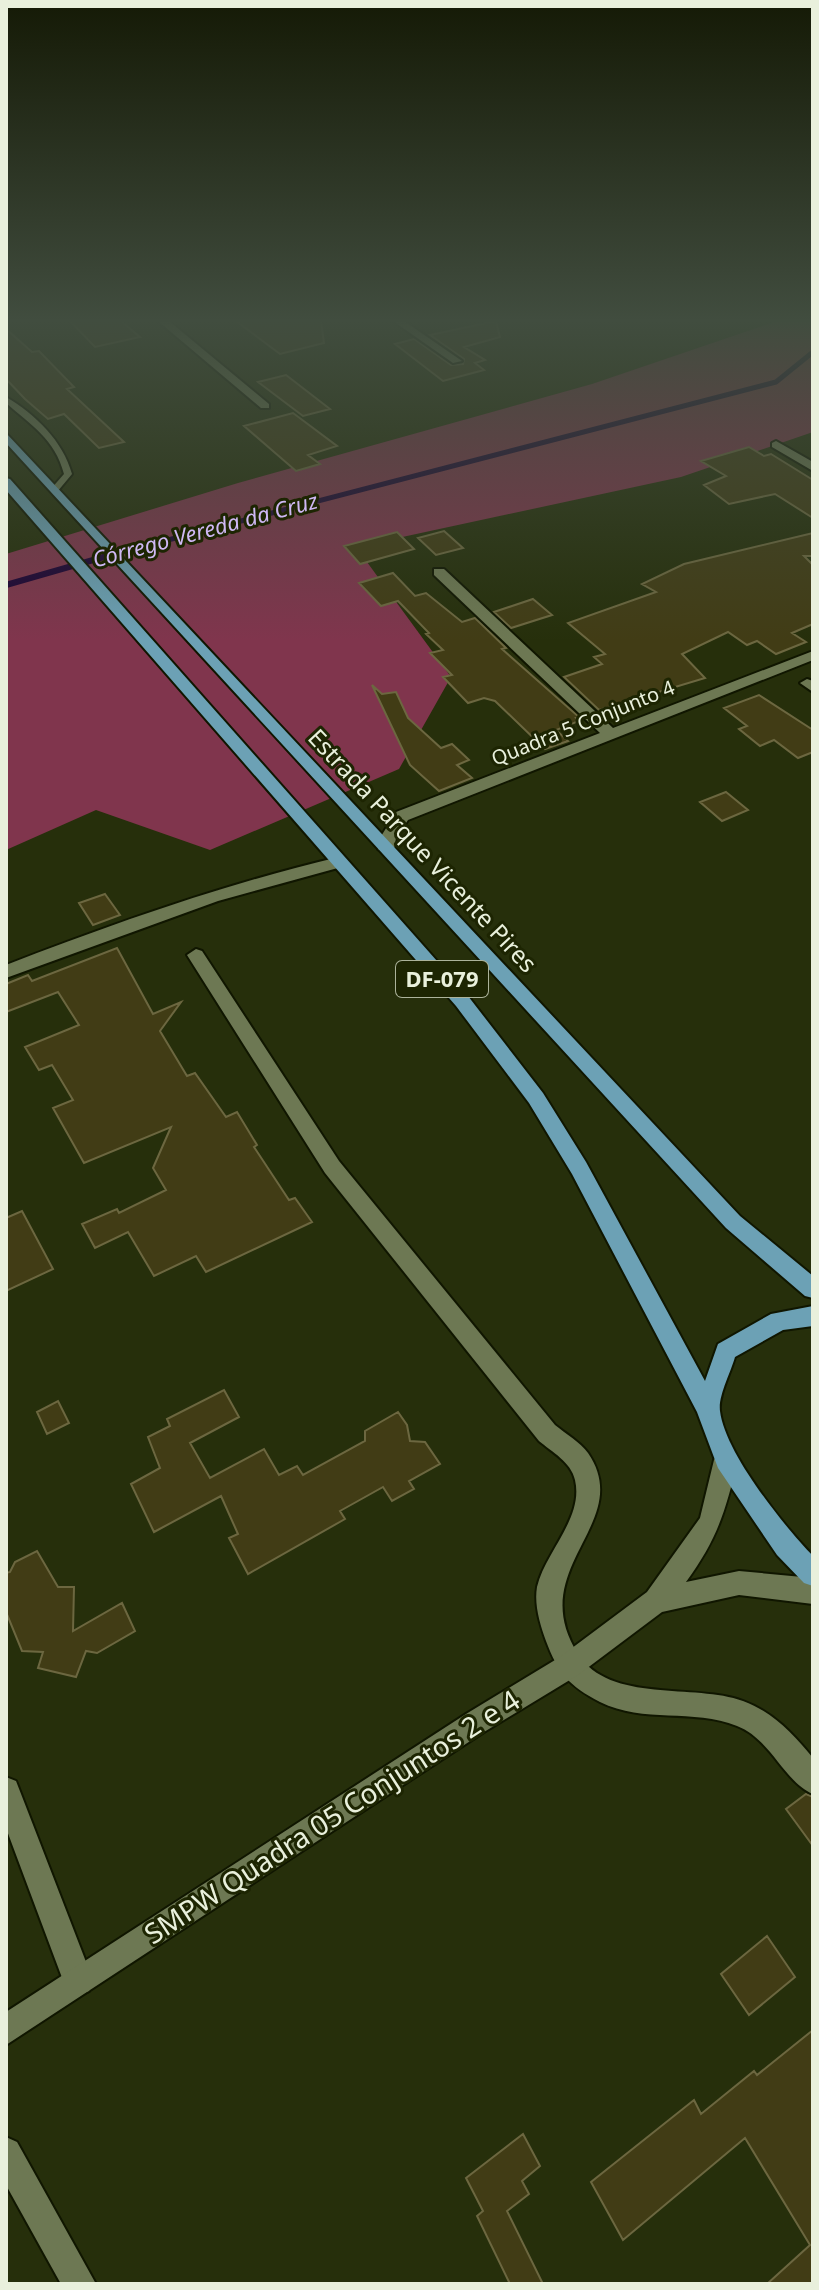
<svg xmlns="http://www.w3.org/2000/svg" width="819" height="2290" viewBox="0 0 819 2290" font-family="'Noto Sans',sans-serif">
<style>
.green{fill:#80354d}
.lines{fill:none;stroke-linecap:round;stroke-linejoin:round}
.stream-far1{stroke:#1d0335;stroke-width:5}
.stream{stroke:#1d0335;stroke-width:6}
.building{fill:#413c15;stroke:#6c6740;stroke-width:2}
.service-casing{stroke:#101600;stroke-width:4}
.minor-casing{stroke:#101600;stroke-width:4}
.tertiary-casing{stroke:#101600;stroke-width:4}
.primary-casing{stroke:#101600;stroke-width:4}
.service{fill:#6d7853;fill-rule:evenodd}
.minor{fill:#6d7853;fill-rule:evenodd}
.tertiary{fill:#6d7853;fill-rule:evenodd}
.primary{fill:#6ca1b5;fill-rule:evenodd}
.labels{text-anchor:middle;stroke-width:6;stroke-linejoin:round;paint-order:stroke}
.far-street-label{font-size:20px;fill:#e9f0dc;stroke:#1d2502}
.far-water-label{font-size:22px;font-style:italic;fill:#cfb8f4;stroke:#1d2502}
.shield{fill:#1d2502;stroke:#acb39b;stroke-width:2}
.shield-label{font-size:22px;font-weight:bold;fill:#e9f0dc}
.street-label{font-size:24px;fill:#e9f0dc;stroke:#1d2502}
.near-street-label{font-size:28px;fill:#e9f0dc;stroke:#1d2502}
</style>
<rect width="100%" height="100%" fill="#262f0b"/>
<path class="green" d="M777 321H813V432L681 477 356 547 451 677 399 769 210 850 96 810 6 850V554L238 483 592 384Z"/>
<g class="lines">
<path class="stream-far1" d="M114 554 776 382 813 352"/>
<path class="stream" d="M6 585 121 552"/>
</g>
<path class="building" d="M70 321H121L140 337 95 347Z
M236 321H321L324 343 280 354Z
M496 321 500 337 464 347 485 360 475 363 484 370 443 381 395 344 414 339 451 365 463 364 464 359 430 335Z
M6 329 32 352 39 351 74 387 67 389 124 442 99 448 64 414 48 419 25 399 6 379Z
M286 375 330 409 303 416 258 382Z
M293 413 337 446 308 455 320 464 296 471 244 426Z
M749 447 764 456 771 454 813 480V518L775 494 729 504 704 485 726 476 701 461Z
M444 531 463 548 436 555 418 538Z
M397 532 414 549 360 564 344 546Z
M813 533V556H804L813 565V624L792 633 806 642 776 654 757 641 747 645 728 632 682 654 705 678 599 710 564 677 602 664 594 657 605 654 568 623 656 592 642 584 684 564Z
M393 573 415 596 426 593 462 622 475 618 506 648 502 649 579 717 576 718 579 721 556 730 568 741 545 749 495 701 484 698 468 703 443 677 452 675 430 653 443 650 426 634 429 633 398 601 381 606 359 583Z
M533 599 552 615 511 628 494 612Z
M372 685 382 694 396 692 408 718 441 748 452 744 469 760 457 765 472 778 439 791 410 765Z
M759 695 813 730V752L798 758 774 740 760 746 739 729 747 726 724 708Z
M726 792 748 810 722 821 700 802Z
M105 894 120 915 93 925 79 903Z
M117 948 153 1014 181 1002 160 1031 187 1076 195 1073 226 1117 237 1112 257 1145 254 1147 289 1200 295 1198 312 1222 206 1272 196 1256 154 1276 128 1232 95 1248 82 1224 117 1209 119 1213 166 1190 153 1168 171 1127 84 1163 53 1108 73 1100 52 1065 39 1070 25 1047 79 1025 58 992 6 1012V984L28 975 32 981Z
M22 1211 53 1269 6 1291V1218Z
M224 1390 239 1417 190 1443 210 1478 264 1449 279 1475 297 1466 303 1475 365 1441V1431L398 1412 407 1425 410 1441 425 1442 440 1464 409 1481 414 1489 392 1501 383 1487 340 1511 345 1519 248 1574 229 1538 238 1534 221 1496 154 1532 131 1484 160 1468 148 1437 170 1426 167 1419Z
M58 1401 69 1423 47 1434 37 1412Z
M37 1551 58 1587H74L73 1631 122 1603 135 1631 97 1653 86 1651 76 1677 38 1668 43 1652 22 1651 6 1612V1573L10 1572 15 1562Z
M806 1794 813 1797V1846L786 1809Z
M767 1936 795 1977 749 2015 721 1974Z
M813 2030V2284H767L810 2245 745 2138 623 2240 591 2182 694 2100 701 2114 754 2071 757 2075Z
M523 2134 540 2166 522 2181 529 2194 507 2211 543 2284H510L477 2216 483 2211 466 2178Z"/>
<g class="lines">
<defs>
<path id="service" d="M6 397C35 414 63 441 72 474L57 492 50 490 64 474C55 439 31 425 6 403Z"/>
<path id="minor" d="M158 321H169L269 404V408H261Z
M393 321H404L462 361 453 363Z
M776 441 813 462V471L772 447V443Z
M434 569H444L613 728 813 651V660L408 820 396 838 394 849 386 854 378 849 380 838 396 812 600 733 434 575Z
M807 679 813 681V692L800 683Z
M339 857 345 858V866L218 901 6 978V965C115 923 225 884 339 857Z
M196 949 202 951 339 1161 555 1425C566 1434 580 1442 588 1453 636 1523 523 1568 578 1654 610 1704 695 1683 743 1701 773 1712 793 1734 813 1758V1794C784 1782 771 1739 737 1726 693 1708 644 1724 600 1702 569 1686 558 1673 546 1641 540 1624 534 1605 537 1587 545 1552 584 1518 575 1480 571 1462 552 1452 539 1441L325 1173 187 955Z
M6 1777 16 1781 93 1980 89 1991 78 1995 67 1991 6 1828Z
M6 2137 17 2142 96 2284H61L6 2185Z"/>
<path id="tertiary" d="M726 1449 734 1452 738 1460C725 1512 718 1538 686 1582L739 1571 813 1578V1604L739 1595 662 1612 578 1675 484 1732 6 2045V2012L466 1714 560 1657 647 1592 700 1518 714 1460 718 1452Z"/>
<path id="primary" d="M6 433 740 1216 813 1276V1298L805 1296 726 1228 6 443Z
M6 478 10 479 468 996 543 1093 586 1162 705 1381 718 1344 771 1314 813 1306V1326L783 1330 735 1357C731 1372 718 1396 720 1411 725 1453 784 1526 813 1556V1586L804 1583 777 1555 718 1468 697 1412 572 1174 529 1103 456 1006 6 490Z"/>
</defs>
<use href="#service" class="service-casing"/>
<use href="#minor" class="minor-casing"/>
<use href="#tertiary" class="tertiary-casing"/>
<use href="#primary" class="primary-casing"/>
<use href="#service" class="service"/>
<use href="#minor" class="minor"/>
<use href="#tertiary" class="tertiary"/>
<use href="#primary" class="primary"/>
</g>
<linearGradient id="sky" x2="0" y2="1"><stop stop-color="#151a06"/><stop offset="0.5" stop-color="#414d3f"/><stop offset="1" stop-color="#414d3f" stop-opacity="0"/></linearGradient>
<rect width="819" height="641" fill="url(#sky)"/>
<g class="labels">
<g class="far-street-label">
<text transform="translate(583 723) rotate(-22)" y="7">Quadra 5 Conjunto 4</text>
</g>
<g class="far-water-label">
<text transform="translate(205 530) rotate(-15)" y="8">Córrego Vereda da Cruz</text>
</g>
<rect class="shield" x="396" y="961" width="92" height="36" rx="6"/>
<g class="shield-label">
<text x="442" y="987">DF-079</text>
</g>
<g class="street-label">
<text transform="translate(422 851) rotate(47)" y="8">Estrada Parque Vicente Pires</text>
</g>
<g class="near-street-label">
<text transform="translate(332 1817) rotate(-33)" y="10">SMPW Quadra 05 Conjuntos 2 e 4</text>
</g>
</g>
<rect width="819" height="2290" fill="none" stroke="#e9f0dc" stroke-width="16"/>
</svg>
